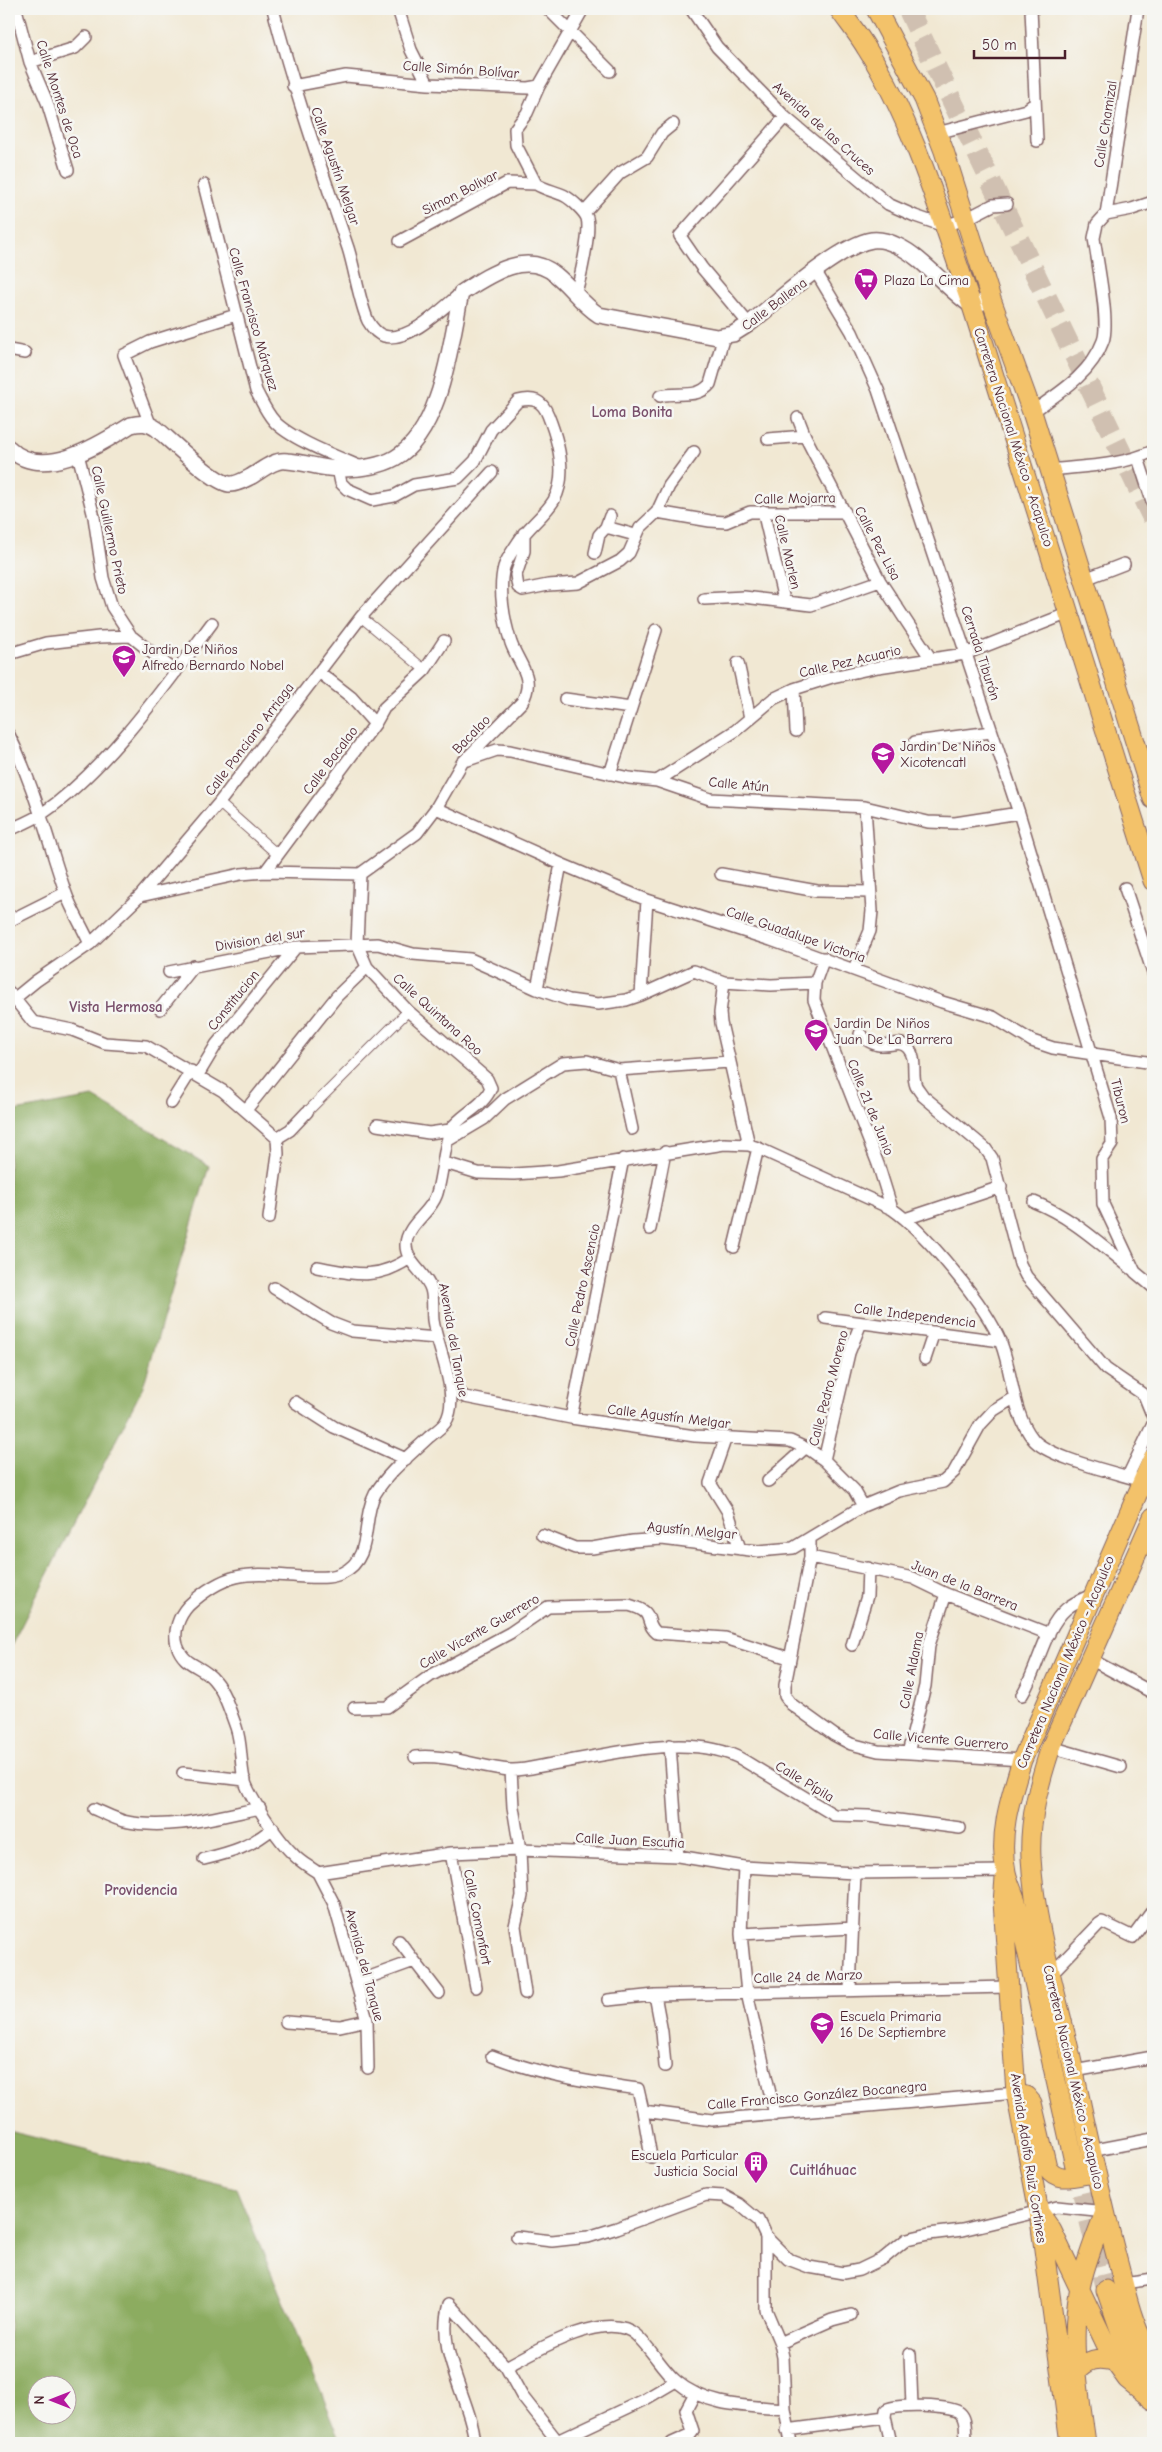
<svg xmlns="http://www.w3.org/2000/svg" width="1162" height="2452" viewBox="0 0 1162 2452" font-family="'Comic Neue',sans-serif">
<style>
.forest{fill:#8cac60;stroke:#6b6646;fill-rule:evenodd}
.lines{fill:none;stroke-linecap:round;stroke-linejoin:round}
.primary-tunnel{stroke:#d0c0b1;stroke-width:19;stroke-dasharray:19 9;stroke-linecap:butt}
.motorway-tunnel{stroke:#d0c0b1;stroke-width:21;stroke-dasharray:21 11;stroke-linecap:butt}
.pedestrian-casing{stroke:#846566;stroke-width:11}
.minor-casing{stroke:#846566;stroke-width:14}
.tertiary-casing{stroke:#846566;stroke-width:18}
.primary-casing{stroke:#846566;stroke-width:21}
.pedestrian{stroke:#fff;stroke-width:9}
.minor{stroke:#fff;stroke-width:11}
.tertiary{stroke:#fff;stroke-width:15}
.primary{stroke:#f3c26a;stroke-width:19}
.labels{text-anchor:middle;stroke-width:5;stroke-linejoin:round;paint-order:stroke}
.street-label{font-size:14px;fill:#4a1f2b;stroke:#f6f6f2}
.poi-label{font-size:14px;fill:#4a1f2b;stroke:#f6f6f2;text-anchor:start}
.neighbourhood-label{font-size:15px;font-weight:bold;fill:#794f6b;stroke:#f6f6f2}
</style>
<rect width="100%" height="100%" fill="#f6f6f2"/>
<filter id="ink" filterUnits="userSpaceOnUse"><feTurbulence type="fractalNoise" baseFrequency=".02" numOctaves="2"/><feDisplacementMap in="SourceGraphic" scale="10" xChannelSelector="R" yChannelSelector="G"/><feConvolveMatrix kernelMatrix="1 2 1 2 8 2 1 2 1" color-interpolation-filters="sRGB"/></filter>
<filter id="wash" filterUnits="userSpaceOnUse"><feTurbulence type="fractalNoise" baseFrequency=".0096" numOctaves="4" result="noise"/><feDisplacementMap in="SourceGraphic" scale="20" xChannelSelector="R" yChannelSelector="G"/><feGaussianBlur stdDeviation="1.12" result="paint"/><feColorMatrix in="noise" values="0 0 0 0 0 0 0 0 0 0 0 0 0 0 0 0 0 1.4 0 .05"/><feComposite in="paint" operator="in"/></filter>
<g filter="url(#wash)">
<rect width="100%" height="100%" fill="#f1e8d3"/>
<path class="forest" d="M93 1097 209 1166 143 1387 9 1650V1112Z
M9 2131 236 2188 342 2443H9ZM38 2384H68V2414H38Z"/>
</g>
<g filter="url(#ink)">
<g class="lines">
<path class="primary-tunnel" d="M1075 2166 1106 2290"/>
<path class="motorway-tunnel" d="M908 9 1153 519"/>
<defs>
<path id="pedestrian" d="M361 617 425 670
M219 803 278 855
M307 1112 408 1011"/>
<path id="minor" d="M16 9 30 62 47 102 68 170
M273 9C294 90 321 168 348 248 355 270 359 301 368 321 372 328 377 334 384 336 409 343 444 307 461 293
M398 9 411 50 428 84
M548 9 610 71
M691 9 717 47 785 117 888 204 915 216 944 226 966 219 993 205 1007 204
M1031 9 1037 141
M30 62 75 48 86 37
M293 86 346 76 428 84 528 88 539 86
M937 133 1026 110 1035 103
M536 184 516 145 515 129 527 113 539 86 583 9
M536 184C545 190 555 191 565 196 572 200 584 211 587 218 591 232 580 280 575 295
M204 185 256 391C262 402 266 412 274 421 290 439 338 457 361 467
M584 213 620 173 647 157 662 133 673 124
M1106 214 1138 9
M400 241 507 183 536 184
M816 272 852 332 878 390 1019 813 1111 1118 1112 1144 1102 1159 1103 1204 1135 1272 1153 1287
M749 324 702 268 680 236 785 117
M9 350 25 353
M660 396C677 391 697 400 710 384L724 336
M1032 412C1059 393 1091 374 1103 341 1110 323 1097 260 1094 238L1097 224 1106 214 1132 209 1153 202
M798 418 805 436 880 581 931 659
M150 424 124 355 150 342 236 315
M768 439 805 436
M78 454 94 517 103 578 112 607 131 636
M1138 458 1153 504
M1050 470C1085 466 1122 466 1153 451
M763 511 784 600
M657 512 710 521 726 522 750 512H845
M606 527 635 535
M524 533V551L516 575 518 587 523 590 548 585 578 583 620 561 629 553 640 528 657 512 669 486 694 452
M595 553 599 535 606 527 610 516
M1085 579 1124 564
M704 599 744 597 811 605 880 581
M9 654 46 643 99 637 131 636 176 672
M738 663 750 718
M319 672 351 697 375 724
M794 689 796 731
M565 699 631 708
M9 735C34 785 47 838 65 891 71 909 82 926 90 944
M915 742 991 732
M468 760 497 750 510 751 629 778 657 781 710 799 865 807 928 822 955 823 1019 813
M610 774 656 630
M657 781 735 731 773 699 794 689 832 677 878 667 965 654 1069 613
M436 808 561 864 647 900 771 940 942 1002 993 1017 1032 1041 1053 1048 1153 1063
M9 830C20 825 33 820 43 813 107 769 165 686 212 623
M265 872 375 724 384 708 425 670 444 641
M360 874 357 944 367 967 408 1011 487 1079 491 1088C483 1107 463 1113 451 1129 445 1138 442 1181 436 1196 430 1213 407 1225 406 1244 405 1262 426 1273 431 1289 434 1299 432 1310 433 1320 437 1349 462 1397 445 1423 441 1428 434 1433 429 1437 410 1455 388 1472 375 1494 361 1520 374 1558 342 1573 330 1579 317 1577 305 1577 252 1574 230 1567 188 1606 179 1616 173 1631 177 1645 184 1667 201 1664 214 1680 225 1693 230 1711 236 1727 242 1744 240 1762 244 1779 249 1797 279 1841 293 1854 300 1862 310 1867 318 1873L451 1853 520 1850 678 1856 744 1867 855 1873 1006 1871
M721 874 817 891 870 892
M1125 888 1153 973
M140 896 241 874 265 872 360 874 417 833 436 808 462 763 522 702C536 678 519 665 511 643 504 621 498 589 504 567 507 558 514 549 519 541 529 526 545 515 554 500 568 475 558 440 548 415 542 400 533 397 518 401L491 430 475 461 458 478 414 485 394 496 372 500 347 489 341 483 338 469
M9 921 65 893
M824 958 815 983 814 1000 878 1164 892 1209
M854 969 870 931 872 911 865 807
M169 972 296 947 378 944 413 954 470 959 537 989 569 1000 598 1004 626 1000 641 995 694 971 724 982 771 985 815 983
M724 982 720 1013 721 1023 749 1145
M537 989 561 864
M9 992 33 1022 72 1030 105 1043 146 1046 223 1091 277 1138 278 1154 269 1218
M641 995 647 900
M9 1003 36 981 90 944 140 896 219 803 361 617 492 472
M160 1009 194 966
M860 1034C882 1057 896 1035 908 1048 918 1059 911 1074 916 1086 918 1089 921 1093 923 1096L985 1148 992 1158 1020 1264 1026 1276 1106 1369 1144 1395 1153 1417
M619 1070 632 1129
M198 1075 216 1045 296 947
M171 1103 191 1071
M246 1110 337 996 367 967
M377 1125 429 1133 450 1130
M277 1138 290 1130 307 1112
M447 1141 484 1119 505 1099 563 1063 587 1061 619 1070 729 1062
M445 1163 478 1173 514 1174 558 1171 724 1144 749 1145 758 1148 892 1209C924 1231 987 1306 1001 1343 1013 1374 1012 1413 1033 1439 1048 1458 1118 1473 1142 1481
M1034 1202C1072 1217 1100 1244 1132 1269
M905 1219 1001 1187
M650 1229 665 1152
M734 1247 758 1148
M317 1267C355 1274 376 1281 410 1258
M274 1288 331 1323 352 1331 437 1338
M825 1318 1001 1341
M925 1359 934 1332
M450 1385 465 1397 571 1418 695 1436 790 1441 810 1450 824 1460 854 1490 863 1506
M295 1402 334 1427 406 1459
M571 1418 623 1159
M725 1440 710 1483 728 1512 740 1549
M824 1460 849 1353 861 1323
M1128 1476 1153 1424
M768 1481 805 1448
M542 1535 575 1548H592L633 1541 662 1539 758 1551 793 1548 863 1506 899 1491 943 1482 954 1472 980 1425 994 1410 1015 1397
M810 1540V1557L785 1685V1696L791 1704 834 1735 851 1744 878 1751 1022 1760
M810 1557 913 1578 946 1594 1049 1634
M852 1645 867 1596 868 1568
M1092 1660 1153 1693
M1022 1695C1038 1669 1044 1628 1066 1609 1074 1602 1085 1598 1094 1594
M354 1708 387 1707 430 1676 510 1633 548 1607 629 1605C658 1613 642 1621 657 1633L725 1638 789 1658
M670 1745 678 1856
M1051 1747 1121 1767
M908 1753 925 1686 929 1645 946 1594
M415 1757C449 1754 478 1767 510 1770 523 1771 539 1766 552 1764 608 1755 692 1731 743 1760L834 1815 868 1816 960 1828
M511 1770 513 1807 520 1850 522 1896 515 1926 525 1993
M183 1773 245 1780
M94 1809C104 1813 113 1818 123 1821 168 1831 216 1817 260 1808
M451 1853 476 1987
M204 1859C233 1852 250 1847 273 1828
M744 1867 741 1934 747 1993 775 2115
M318 1873 334 1904 367 2020 368 2068
M741 1934 853 1928
M399 1941 439 1993
M1051 1974 1099 1924 1102 1922 1133 1937 1153 1910
M356 1982 414 1961
M850 1989 855 1873
M655 1995 662 2032 665 2066
M608 2000 655 1995 1008 1987
M286 2022 340 2026 367 2020
M492 2056C538 2074 589 2082 638 2089L643 2111 712 2120 1016 2093
M1074 2071 1153 2057
M643 2111 651 2157
M1090 2151 1153 2139
M517 2237 552 2241 588 2237 617 2228 706 2195 724 2196 739 2204 758 2220 766 2237 788 2259 809 2267 843 2273 859 2270 884 2258 907 2239 929 2234 962 2230 1057 2207 1105 2212
M766 2237V2310L780 2343 783 2357 785 2409 791 2443
M1123 2283 1153 2279
M449 2304 506 2367 522 2396 559 2443
M449 2304C435 2353 470 2396 475 2443
M780 2343 832 2320 851 2315
M910 2354 912 2406
M506 2367C533 2352 607 2308 636 2335 651 2348 661 2368 676 2381 706 2407 749 2406 785 2409
M787 2430 885 2417
M557 2441 642 2401 676 2381
M672 2443 690 2435 693 2431 686 2410 695 2393
M891 2443 885 2417 886 2410C894 2404 952 2405 960 2413 968 2420 964 2434 967 2443"/>
<path id="tertiary" d="M9 448C42 482 99 445 131 425 142 422 148 423 157 429 171 441 213 482 229 484 235 485 244 480 250 477 261 471 274 459 287 461 306 462 324 470 344 469 360 469 381 466 395 458 442 432 451 340 461 293 489 275 526 249 556 275 572 288 582 304 599 315L717 337 733 334 749 324C777 302 839 245 872 240 880 239 890 242 898 246 921 256 948 290 972 306L991 299"/>
<path id="primary" d="M839 9C848 22 859 35 867 49 915 125 942 221 972 306L1153 881
M876 9 924 99 944 151 991 299 1032 412 1153 799
M1153 1517 1051 1747C1039 1783 1029 1820 1031 1858 1035 1930 1059 2001 1074 2072 1088 2136 1101 2200 1118 2263 1125 2289 1134 2336 1153 2354
M1005 1878 1003 1902 1016 2093 1039 2212 1070 2443
M1016 2093 1026 2096 1032 2103 1047 2167C1058 2184 1076 2175 1094 2173
M1075 2166 1016 1901C1013 1892 1008 1882 1006 1872 998 1834 1011 1796 1022 1760L1153 1458
M1041 2215 1052 2231 1114 2361 1127 2379 1153 2400
M1106 2290C1118 2322 1126 2359 1153 2381
M1076 2372C1088 2359 1097 2357 1114 2361
M1086 2443C1079 2392 1069 2339 1080 2288 1085 2262 1096 2237 1105 2212"/>
</defs>
<use href="#pedestrian" class="pedestrian-casing"/>
<use href="#minor" class="minor-casing"/>
<use href="#tertiary" class="tertiary-casing"/>
<use href="#primary" class="primary-casing"/>
<use href="#pedestrian" class="pedestrian"/>
<use href="#minor" class="minor"/>
<use href="#tertiary" class="tertiary"/>
<use href="#primary" class="primary"/>
</g>
</g>
<defs>
<symbol id="supermarket-pin" viewBox="-11 -11 22 30"><path d="M0 17L-7.5 6A9.5 9.5 0 1 1 7.5 6Z" fill="#b5179e" stroke="#f6f6f2"/><path d="M-6-5.5h2.5l.6 2H6L4.5 2H-2.5L-4.4-4H-6ZM-1.5 3.2a1.3 1.3 0 1 0 .1 0ZM3 3.2a1.3 1.3 0 1 0 .1 0Z" fill="#fff"/></symbol>
<symbol id="school-pin" viewBox="-11 -11 22 30"><path d="M0 17L-7.5 6A9.5 9.5 0 1 1 7.5 6Z" fill="#b5179e" stroke="#f6f6f2"/><path d="M0-5L7-2L0 1L-7-2ZM-4 1L0 2.5L4 1V4Q0 6-4 4Z" fill="#fff"/></symbol>
<symbol id="building-pin" viewBox="-11 -11 22 30"><path d="M0 17L-7.5 6A9.5 9.5 0 1 1 7.5 6Z" fill="#b5179e" stroke="#f6f6f2"/><path d="M-4-6H4V6H1V3H-1V6H-4ZM-2.5-4.3h1.7v1.8h-1.7ZM.8-4.3h1.7v1.8H.8ZM-2.5-1h1.7V.8h-1.7ZM.8-1h1.7V.8H.8Z" fill="#fff"/></symbol>
</defs>
<g fill-rule="evenodd">
<use href="#supermarket-pin" x="852" y="266" width="28" height="38"/>
<use href="#school-pin" x="110" y="643" width="28" height="38"/>
<use href="#school-pin" x="869" y="740" width="28" height="38"/>
<use href="#school-pin" x="802" y="1017" width="28" height="38"/>
<use href="#school-pin" x="808" y="2010" width="28" height="38"/>
<use href="#building-pin" x="742" y="2149" width="28" height="38"/>
</g>
<g class="labels">
<g class="street-label">
<text transform="translate(461 69) rotate(4)" y="5">Calle Simón Bolívar</text>
<text transform="translate(60 99) rotate(72)" y="5">Calle Montes de Oca</text>
<text transform="translate(1105 124) rotate(-81)" y="5">Calle Chamizal</text>
<text transform="translate(824 128) rotate(42)" y="5">Avenida de las Cruces</text>
<text transform="translate(336 166) rotate(71)" y="5">Calle Agustín Melgar</text>
<text transform="translate(460 192) rotate(-27)" y="5">Simon Bolivar</text>
<text transform="translate(774 304) rotate(-37)" y="5">Calle Ballena</text>
<text transform="translate(254 319) rotate(74)" y="5">Calle Francisco Márquez</text>
<text transform="translate(1014 437) rotate(72)" y="5">Carretera Nacional México - Acapulco</text>
<text transform="translate(795 498) rotate(-1)" y="5">Calle Mojarra</text>
<text transform="translate(110 530) rotate(78)" y="5">Calle Guillermo Prieto</text>
<text transform="translate(878 543) rotate(62)" y="5">Calle Pez Lisa</text>
<text transform="translate(788 552) rotate(77)" y="5">Calle Marlen</text>
<text transform="translate(981 653) rotate(72)" y="5">Cerrada Tiburón</text>
<text transform="translate(850 661) rotate(-13)" y="5">Calle Pez Acuario</text>
<text transform="translate(471 734) rotate(-46)" y="5">Bacalao</text>
<text transform="translate(249 739) rotate(-53)" y="5">Calle Ponciano Arriaga</text>
<text transform="translate(330 760) rotate(-53)" y="5">Calle Bacalao</text>
<text transform="translate(739 784) rotate(5)" y="5">Calle Atún</text>
<text transform="translate(796 934) rotate(19)" y="5">Calle Guadalupe Victoria</text>
<text transform="translate(260 939) rotate(-9)" y="5">Division del sur</text>
<text transform="translate(233 1000) rotate(-51)" y="5">Constitucion</text>
<text transform="translate(438 1014) rotate(42)" y="5">Calle Quintana Roo</text>
<text transform="translate(1121 1101) rotate(76)" y="5">Tiburon</text>
<text transform="translate(871 1107) rotate(68)" y="5">Calle 21 de Junio</text>
<text transform="translate(582 1285) rotate(-78)" y="5">Calle Pedro Ascencio</text>
<text transform="translate(915 1315) rotate(7)" y="5">Calle Independencia</text>
<text transform="translate(454 1340) rotate(80)" y="5">Avenida del Tanque</text>
<text transform="translate(828 1388) rotate(-75)" y="5">Calle Pedro Moreno</text>
<text transform="translate(669 1416) rotate(7)" y="5">Calle Agustín Melgar</text>
<text transform="translate(692 1530) rotate(5)" y="5">Agustín Melgar</text>
<text transform="translate(965 1585) rotate(22)" y="5">Juan de la Barrera</text>
<text transform="translate(479 1631) rotate(-30)" y="5">Calle Vicente Guerrero</text>
<text transform="translate(1065 1662) rotate(-67)" y="5">Carretera Nacional México - Acapulco</text>
<text transform="translate(911 1670) rotate(-79)" y="5">Calle Aldama</text>
<text transform="translate(941 1739) rotate(5)" y="5">Calle Vicente Guerrero</text>
<text transform="translate(805 1781) rotate(31)" y="5">Calle Pípila</text>
<text transform="translate(630 1840) rotate(3)" y="5">Calle Juan Escutia</text>
<text transform="translate(478 1917) rotate(79)" y="5">Calle Comonfort</text>
<text transform="translate(365 1965) rotate(75)" y="5">Avenida del Tanque</text>
<text transform="translate(808 1976) rotate(-2)" y="5">Calle 24 de Marzo</text>
<text transform="translate(1074 2077) rotate(77)" y="5">Carretera Nacional México - Acapulco</text>
<text transform="translate(817 2095) rotate(-5)" y="5">Calle Francisco González Bocanegra</text>
<text transform="translate(1029 2158) rotate(81)" y="5">Avenida Adolfo Ruiz Cortines</text>
</g>
<g class="poi-label">
<text x="884" y="285">Plaza La Cima</text>
<text x="142" y="654">Jardin De Niños<tspan x="142" dy="16">Alfredo Bernardo Nobel</tspan></text>
<text x="900" y="751">Jardin De Niños<tspan x="900" dy="16">Xicotencatl</tspan></text>
<text x="834" y="1028">Jardin De Niños<tspan x="834" dy="16">Juan De La Barrera</tspan></text>
<text x="840" y="2021">Escuela Primaria<tspan x="840" dy="16">16 De Septiembre</tspan></text>
<text x="738" y="2160" text-anchor="end">Escuela Particular<tspan x="738" dy="16">Justicia Social</tspan></text>
</g>
<g class="neighbourhood-label">
<text x="632" y="417">Loma Bonita</text>
<text x="116" y="1012">Vista Hermosa</text>
<text x="141" y="1895">Providencia</text>
<text x="823" y="2175">Cuitláhuac</text>
</g>
</g>
<rect width="1162" height="2452" fill="none" stroke="#f6f6f2" stroke-width="30"/>
<g transform="translate(52 2400) rotate(270)"><circle r="24" fill="#f6f6f2" stroke="#b1a0a2"/>
<path d="M0-4L9 19L0 12L-9 19Z" fill="#b5179e"/>
<text y="-8" font-size="14" font-weight="bold" text-anchor="middle" fill="#4a1f2b">N</text>
</g>
<path d="M974 50v8h91v-8" fill="none" stroke="#4a1f2b" stroke-width="2.5"/>
<text x="982" y="50" font-size="15" fill="#4a1f2b" stroke="#f6f6f2" stroke-width="4" paint-order="stroke">50 m</text>
</svg>
